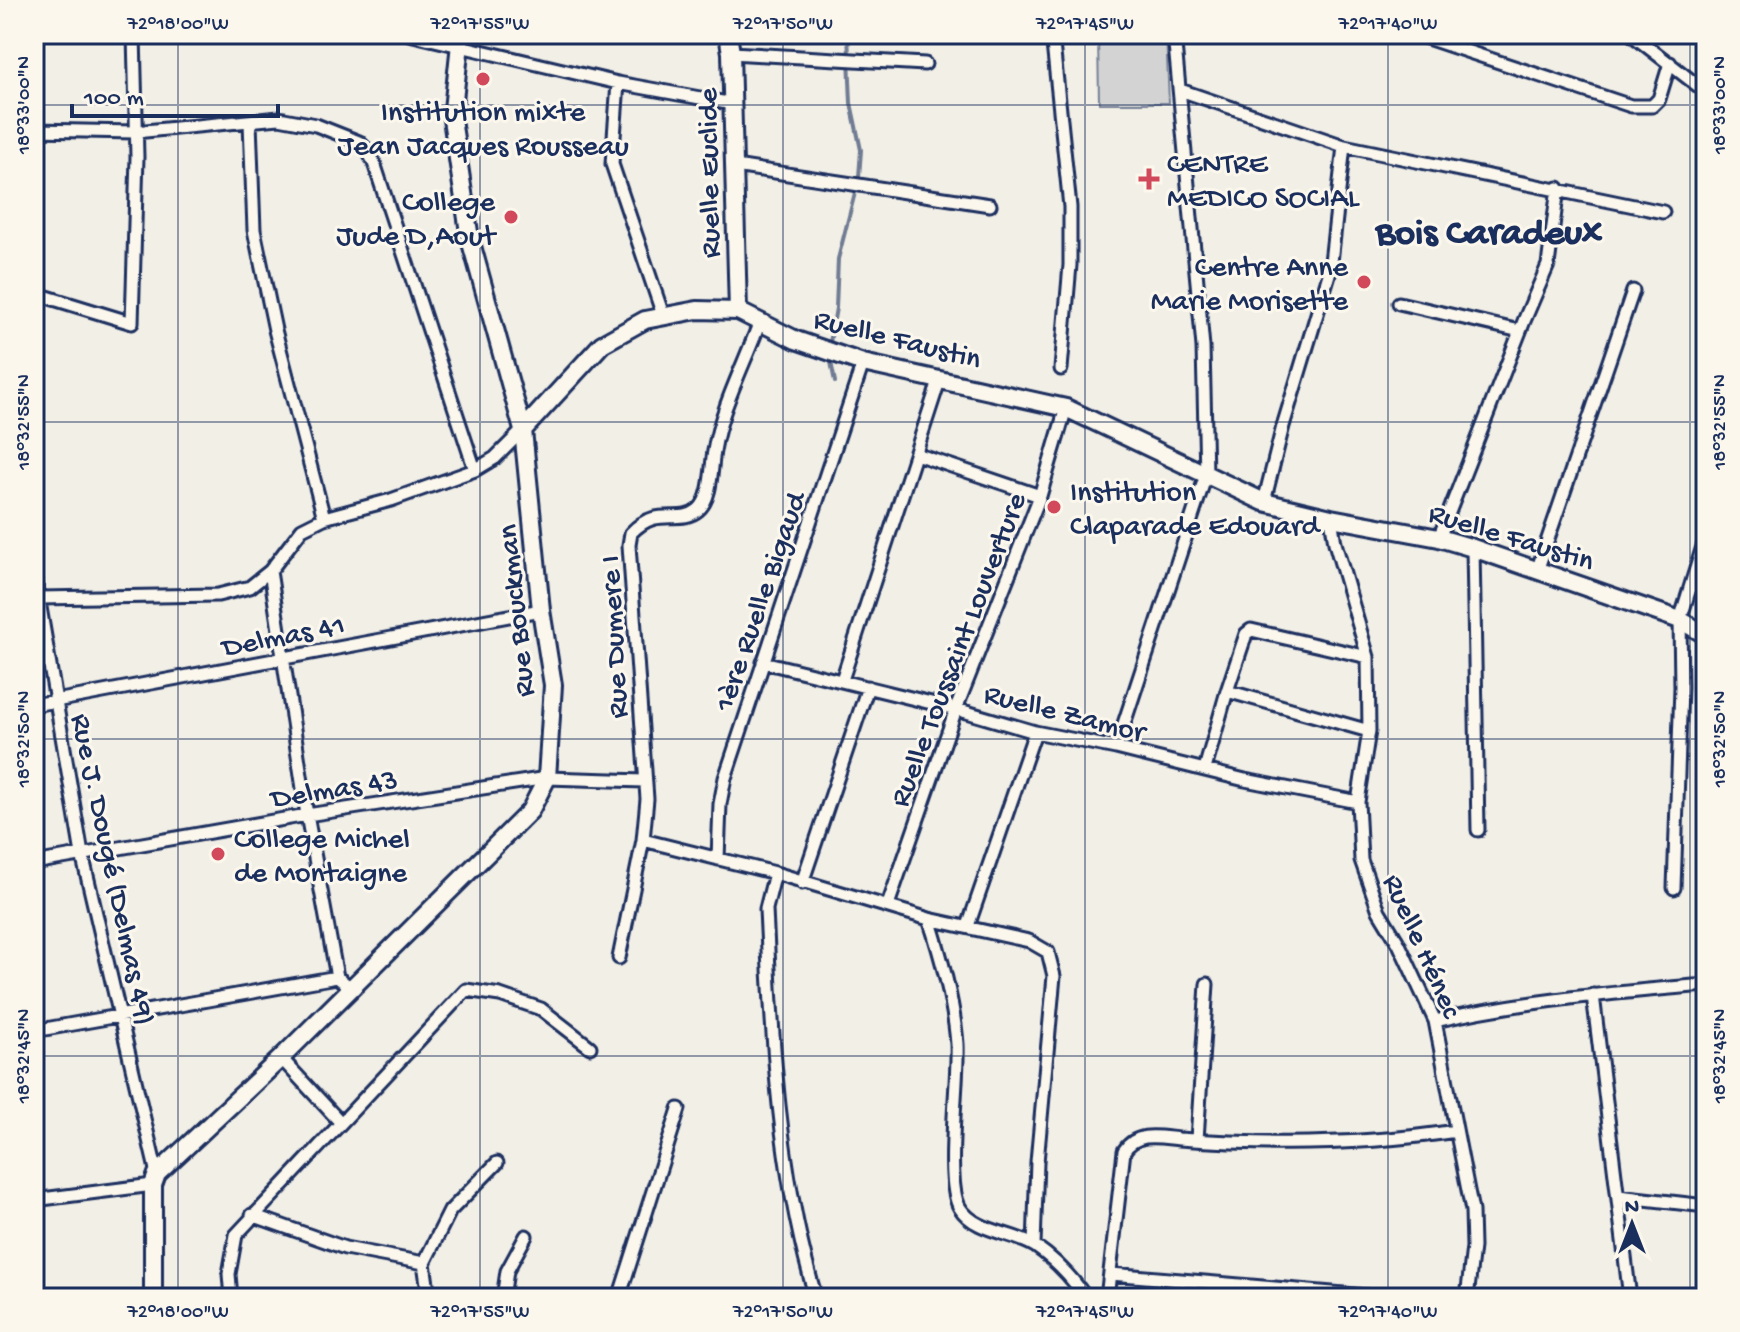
<svg xmlns="http://www.w3.org/2000/svg" width="1740" height="1332" viewBox="0 0 1740 1332" font-family="'Gochi Hand',sans-serif">
<style>
.green{fill:#d2d3d2;stroke:#768198;stroke-width:2}
.lines{fill:none;stroke-linecap:round;stroke-linejoin:round}
.stream{stroke:#707b93;stroke-width:4}
.street-casing{stroke:#1b2f5e;stroke-width:17}
.secondary-casing{stroke:#1b2f5e;stroke-width:22}
.street{stroke:#fbf7ec;stroke-width:11}
.secondary{stroke:#fbf7ec;stroke-width:16}
.ticks{fill:none;stroke:#1b2f5e;stroke-width:2;stroke-opacity:0.45}
.poi-dot{fill:#d1495b;stroke:#fbf7ec;stroke-width:3}
.labels{text-anchor:middle;stroke-width:6;stroke-linejoin:round;paint-order:stroke}
.poi-label{font-size:30px;fill:#1b2f5e;stroke:#fbf7ec;text-anchor:start}
.street-label{font-size:30px;fill:#1b2f5e;stroke:#fbf7ec}
.district-label{font-size:38px;font-weight:bold;fill:#1b2f5e;stroke:#fbf7ec}
.neatline{fill:none;stroke:#1b2f5e;stroke-width:3}
.ticks-label{font-size:20px;text-anchor:middle;fill:#1b2f5e}
</style>
<rect width="100%" height="100%" fill="#f2efe6"/>
<filter id="ink" filterUnits="userSpaceOnUse"><feTurbulence type="fractalNoise" baseFrequency=".0125" numOctaves="2"/><feDisplacementMap in="SourceGraphic" scale="16" xChannelSelector="R" yChannelSelector="G"/><feConvolveMatrix kernelMatrix="1 2 1 2 8 2 1 2 1" color-interpolation-filters="sRGB"/></filter>
<g filter="url(#ink)">
<path class="green" d="M1098 34H1166L1169 103H1099Z"/>
<g class="lines">
<path class="stream" d="M829 348 836 308 838 259 859 177 861 150 851 103 848 34
M830 357 835 382"/>
<defs>
<path id="street" d="M409 34 618 83 733 104
M1052 34 1070 207V265L1061 369
M1415 34 1631 106H1652L1659 99 1670 63
M1631 34 1706 92
M731 53 925 64
M618 83 612 164 663 315
M1180 90 1344 146 1663 212
M250 122 254 230 275 330 324 518
M34 130 135 132 279 118 316 125 359 142 368 151 374 163 475 470
M735 166 990 205
M34 293 132 323 137 157 134 34
M1399 303 1520 331
M916 454 1040 496
M1264 502 1283 426 1330 271 1344 146
M1331 518 1335 543 1368 657 1369 731 1358 802 1361 860 1379 911 1399 944 1435 1021 1472 1211 1473 1247 1467 1298
M1439 538 1524 321 1548 265 1558 188
M1473 548 1478 830
M270 571 307 815 337 977
M1537 571 1633 291
M34 572 82 854 157 1174
M39 598 218 595 250 587 270 571 302 529 324 518 391 500 475 470 495 458 523 430
M763 662 956 709 1035 732 1116 748 1245 780 1358 802
M842 680 940 378
M1227 691 1246 634 1251 630 1368 657
M34 705 541 610
M1116 748 1206 475 1203 347 1174 34
M1205 769 1227 691 1369 731
M643 840 775 873 929 919 1029 941 1048 952 1054 976 1037 1162 1034 1245
M718 859 720 804 725 778 863 363
M34 863 307 815 547 778 644 781
M775 873 766 909C772 1039 778 1172 816 1298
M802 883 868 687
M1674 888 1681 687 1680 620 1706 537
M888 905 956 709 1040 496 1066 408
M929 919C942 959 954 1003 957 1044 959 1081 944 1183 960 1208 975 1232 1012 1232 1035 1246 1054 1259 1073 1279 1086 1298
M968 926 1035 732
M619 958 643 840 647 799 629 545 631 533C658 504 679 526 698 510 712 499 711 467 714 451 721 408 744 365 759 324
M1593 995 1630 1298
M1435 1021C1524 1000 1615 993 1706 985
M34 1031 337 977 351 988
M281 1058 341 1123
M1197 1140 1207 984
M1618 1196 1706 1206
M34 1200 153 1185
M252 1215 345 1248 424 1263
M1111 1274 1367 1296
M231 1298 229 1274 236 1235 466 990 500 995 541 1009 590 1047
M429 1298 424 1263 450 1211 497 1163
M503 1298 507 1271 526 1236
M619 1298 679 1109
M1107 1298 1124 1151C1137 1131 1159 1137 1179 1139 1272 1146 1364 1145 1456 1131"/>
<path id="secondary" d="M728 34 731 53 738 311
M523 430 602 344 645 320 697 310 738 311 796 340 863 363 1066 408 1264 502 1331 518 1439 538 1473 548 1680 620 1706 635
M153 1298V1185L157 1174 281 1058 530 811 547 778 553 685 541 610 523 430 470 239 452 119 461 34"/>
</defs>
<use href="#street" class="street-casing"/>
<use href="#secondary" class="secondary-casing"/>
<use href="#street" class="street"/>
<use href="#secondary" class="secondary"/>
</g>
</g>
<path class="ticks" d="M178 34V1298M480 34V1298M783 34V1298M1085 34V1298M1388 34V1298M1690 34V1298M34 105H1706M34 422H1706M34 739H1706M34 1056H1706"/>
<g class="poi-dot">
<circle cx="483" cy="79" r="8"/>
<path d="M1145 167h8v8h8v8h-8v8h-8v-8h-8v-8h8z"/>
<circle cx="511" cy="217" r="8"/>
<circle cx="1364" cy="282" r="8"/>
<circle cx="1054" cy="507" r="8"/>
<circle cx="218" cy="854" r="8"/>
</g>
<g class="labels">
<g class="poi-label">
<text x="483" y="120" text-anchor="middle">Institution mixte<tspan x="483" dy="34">Jean Jacques Rousseau</tspan></text>
<text x="1167" y="172">CENTRE<tspan x="1167" dy="34">MEDICO SOCIAL</tspan></text>
<text x="495" y="210" text-anchor="end">College<tspan x="495" dy="34">Jude D,Aout</tspan></text>
<text x="1348" y="275" text-anchor="end">Centre Anne<tspan x="1348" dy="34">Marie Morisette</tspan></text>
<text x="1070" y="500">Institution<tspan x="1070" dy="34">Claparade Edouard</tspan></text>
<text x="234" y="847">College Michel<tspan x="234" dy="34">de Montaigne</tspan></text>
</g>
<g class="street-label">
<text transform="translate(707 173) rotate(-91)" y="10">Ruelle Euclide</text>
<text transform="translate(898 337) rotate(14)" y="10">Ruelle Faustin</text>
<text transform="translate(1512 535) rotate(17)" y="10">Ruelle Faustin</text>
<text transform="translate(758 601) rotate(-71)" y="10">1ère Ruelle Bigaud</text>
<text transform="translate(514 611) rotate(-96)" y="10">Rue Bouckman</text>
<text transform="translate(283 634) rotate(-11)" y="10">Delmas 41</text>
<text transform="translate(612 637) rotate(-93)" y="10">Rue Dumere I</text>
<text transform="translate(956 649) rotate(-69)" y="10">Ruelle Toussaint Louverture</text>
<text transform="translate(1065 711) rotate(14)" y="10">Ruelle Zamor</text>
<text transform="translate(334 787) rotate(-9)" y="10">Delmas 43</text>
<text transform="translate(115 869) rotate(78)" y="10">Rue J. Dougé (Delmas 49)</text>
<text transform="translate(1424 945) rotate(66)" y="10">Ruelle Hénec</text>
</g>
<g class="district-label">
<text x="1489" y="242">Bois Caradeux</text>
</g>
</g>
<rect width="1740" height="1332" fill="none" stroke="#fbf7ec" stroke-width="88"/>
<g transform="translate(1632 1224)" stroke="#fbf7ec" stroke-width="6" paint-order="stroke">
<path d="M0-6L14 30L0 20L-14 30Z" fill="#1b2f5e"/>
<text y="-12" font-size="22" font-weight="bold" text-anchor="middle" fill="#1b2f5e">N</text>
</g>
<path d="M72 104v12h206v-12" fill="none" stroke="#1b2f5e" stroke-width="4"/>
<text x="84" y="104" font-size="24" fill="#1b2f5e" stroke="#fbf7ec" stroke-width="6" paint-order="stroke">100 m</text>
<rect x="44" y="44" width="1652" height="1244" class="neatline"/>
<g class="ticks-label">
<text x="178" y="29">72°18'00"W</text>
<text x="480" y="29">72°17'55"W</text>
<text x="783" y="29">72°17'50"W</text>
<text x="1085" y="29">72°17'45"W</text>
<text x="1388" y="29">72°17'40"W</text>
<text transform="translate(22 105) rotate(-90)" y="7">18°33'00"N</text>
<text transform="translate(1718 105) rotate(-90)" y="7">18°33'00"N</text>
<text transform="translate(22 422) rotate(-90)" y="7">18°32'55"N</text>
<text transform="translate(1718 422) rotate(-90)" y="7">18°32'55"N</text>
<text transform="translate(22 739) rotate(-90)" y="7">18°32'50"N</text>
<text transform="translate(1718 739) rotate(-90)" y="7">18°32'50"N</text>
<text transform="translate(22 1056) rotate(-90)" y="7">18°32'45"N</text>
<text transform="translate(1718 1056) rotate(-90)" y="7">18°32'45"N</text>
<text x="178" y="1317">72°18'00"W</text>
<text x="480" y="1317">72°17'55"W</text>
<text x="783" y="1317">72°17'50"W</text>
<text x="1085" y="1317">72°17'45"W</text>
<text x="1388" y="1317">72°17'40"W</text>
</g>
</svg>
